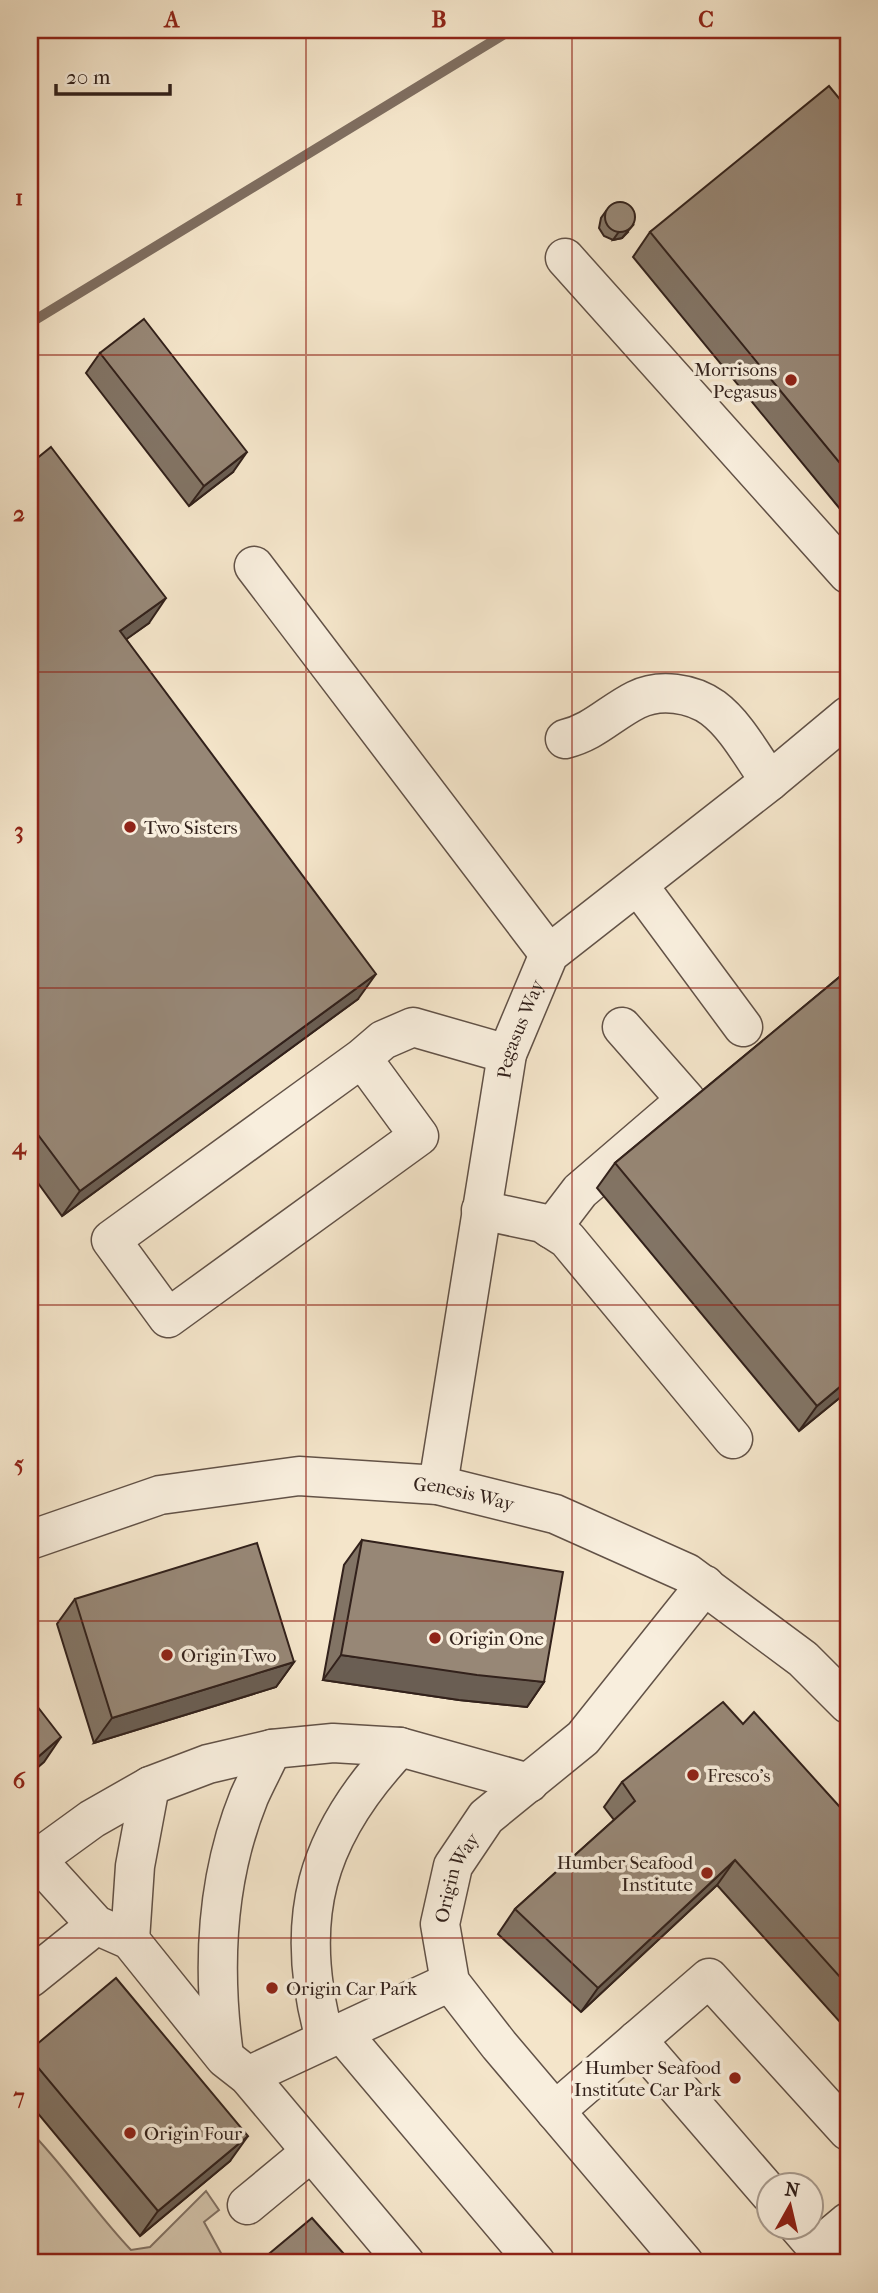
<svg xmlns="http://www.w3.org/2000/svg" width="878" height="2293" viewBox="0 0 878 2293" font-family="'IM FELL French Canon',serif">
<style>
.green{fill:#d3c4ac;stroke:#827264;stroke-width:2}
.lines{fill:none;stroke-linecap:round;stroke-linejoin:round}
.stream{stroke:#7f6e60;stroke-width:10}
.minor-casing{stroke:#625247;stroke-width:41}
.minor{stroke:#f8eedd;stroke-width:38}
.wall{fill:#827465;stroke:#32211b;stroke-width:2}
.shaded-wall{fill:#6a5e53;stroke:#32211b;stroke-width:2}
.building{fill:#978776;stroke:#32211b;stroke-width:2}
.grid{fill:none;stroke:#8f2418;stroke-width:2;stroke-opacity:0.55}
.poi-dot{fill:#8f2418;stroke:#f8eedd;stroke-width:2.5}
.labels{text-anchor:middle;stroke-width:7;stroke-linejoin:round;paint-order:stroke}
.poi-label{font-size:19px;fill:#32211b;stroke:#f8eedd;text-anchor:start}
.street-label{font-size:19px;fill:#32211b;stroke:#f8eedd}
.neatline{fill:none;stroke:#8f2418;stroke-width:2.5}
.grid-label{font-size:23px;text-anchor:middle;font-weight:bold;fill:#8f2418}
</style>
<rect width="100%" height="100%" fill="#f4e5ca"/>
<filter id="stains"><feTurbulence type="fractalNoise" baseFrequency=".00286" numOctaves="4"/><feColorMatrix values="0 0 0 0 .2 0 0 0 0 .09 0 0 0 0 .02 0 0 0 .5 -.17"/></filter>
<radialGradient id="worn" r=".72"><stop offset=".6" stop-color="#630" stop-opacity="0"/><stop offset="1" stop-color="#630" stop-opacity=".3"/></radialGradient>
<path class="green" d="M30 2131C66 2168 95 2212 131 2250L150 2247 206 2191 219 2210 204 2222 221 2253 218 2263H30Z"/>
<g class="lines">
<path class="stream" d="M30 323 511 30"/>
<defs>
<g id="minor">
<path d="M565 258 848 574"/>
<path d="M254 566 549 954"/>
<path d="M565 739C594 732 610 713 636 700 660 688 692 693 713 708 737 726 753 758 770 781"/>
<path d="M638 885 743 1027"/>
<path d="M362 1058 419 1136 168 1318 111 1240 362 1058 383 1040 413 1027 507 1054"/>
<path d="M481 1210 542 1223 567 1239 733 1439"/>
<path d="M551 1229 580 1191 686 1100 622 1027"/>
<path id="s1" d="M438 1485 507 1054 549 954 770 781 848 716"/>
<path id="s2" d="M30 1540 160 1495 299 1476 438 1485 555 1514 687 1573 803 1659 848 1704"/>
<path d="M36 1859 96 1925 130 1940 225 2058 248 2076 405 2263"/>
<path d="M30 1864 92 1819 150 1786 208 1764 272 1749 333 1743 400 1747 529 1783"/>
<path d="M130 1940 135 1866 150 1786"/>
<path d="M30 1978 96 1925"/>
<path d="M341 2032 536 2263"/>
<path d="M325 2039C292 1920 315 1836 400 1747"/>
<path d="M637 2040 770 2194"/>
<path d="M224 2055C212 1968 215 1881 249 1797 256 1781 265 1765 272 1749"/>
<path d="M248 2076 450 1982"/>
<path d="M555 2111 709 1978 848 2131"/>
<path d="M247 2205 311 2152"/>
<path d="M798 2226 817 2248 848 2222"/>
<path id="s3" d="M684 2263 499 2045 450 1982 440 1924 453 1866 486 1817 583 1738 705 1585"/>
</g>
</defs>
<use href="#minor" class="minor-casing"/>
<use href="#minor" class="minor"/>
</g>
<path class="wall" d="M848 109V502L840 509 633 257 650 232Z
M606 211 628 232 622 238 613 240 604 236 599 228 601 218Z
M100 353 233 472 189 506 86 373Z
M30 464 149 623 126 639 358 999 62 1216 30 1172Z
M848 970V1391L799 1431 597 1188 615 1163Z
M362 1540 544 1682 527 1707 459 1700 323 1680 344 1565Z
M75 1599 294 1662 276 1687 94 1743 57 1624Z
M743 1724 848 1816V2031L717 1885 581 2012 498 1934 515 1909 614 1820 604 1807 622 1782Z
M30 2050 230 2161 140 2236 30 2104Z"/>
<path class="shaded-wall" d="M634 224 622 238 613 240 618 233Z
M247 452 233 472 189 506 204 486Z
M848 497V502L840 509Z
M166 598 149 623 103 656 120 631Z
M376 974 358 999 62 1216 80 1191Z
M848 1380V1391L799 1431 817 1406Z
M341 1655 544 1682 527 1707 459 1700 323 1680Z
M294 1662 276 1687 94 1743 112 1718Z
M61 1737 44 1762 30 1774V1764Z
M735 1860 717 1885 581 2012 598 1988Z
M248 2136 230 2161 140 2236 158 2211Z"/>
<path class="building" d="M829 86 848 109V473L650 232Z
M605 217a15 15 0 1 1 30 0a15 15 0 1 1-30 0Z
M144 319 247 452 204 486 100 353Z
M51 447 166 598 120 631 376 974 80 1191 30 1124V464Z
M848 970V1380L817 1406 615 1163Z
M362 1540 563 1572 544 1682 477 1675 341 1655Z
M257 1543 294 1662 112 1718 75 1599Z
M30 1697 61 1737 30 1764Z
M723 1702 743 1724 754 1712 848 1816V1986L735 1860 598 1988 515 1909 635 1801 622 1782Z
M116 1978 248 2136 158 2211 30 2058V2050Z
M312 2218 352 2263H258Z"/>
<path class="grid" d="M306 30V2263M572 30V2263M30 355H848M30 672H848M30 988H848M30 1305H848M30 1621H848M30 1938H848"/>
<g class="poi-dot">
<circle cx="791" cy="380" r="7"/>
<circle cx="130" cy="827" r="7"/>
<circle cx="435" cy="1638" r="7"/>
<circle cx="167" cy="1655" r="7"/>
<circle cx="693" cy="1775" r="7"/>
<circle cx="707" cy="1873" r="7"/>
<circle cx="272" cy="1988" r="7"/>
<circle cx="735" cy="2078" r="7"/>
<circle cx="130" cy="2133" r="7"/>
</g>
<g class="labels">
<g class="poi-label">
<text x="777" y="376" text-anchor="end">Morrisons<tspan x="777" dy="22">Pegasus</tspan></text>
<text x="144" y="834">Two Sisters</text>
<text x="449" y="1645">Origin One</text>
<text x="181" y="1662">Origin Two</text>
<text x="707" y="1782">Fresco's</text>
<text x="693" y="1869" text-anchor="end">Humber Seafood<tspan x="693" dy="22">Institute</tspan></text>
<text x="286" y="1995">Origin Car Park</text>
<text x="721" y="2074" text-anchor="end">Humber Seafood<tspan x="721" dy="22">Institute Car Park</tspan></text>
<text x="144" y="2140">Origin Four</text>
</g>
<g class="street-label">
<text dy="7" stroke="none"><textPath href="#s1" startOffset="464">Pegasus Way</textPath></text>
<text dy="7" stroke="none"><textPath href="#s2" startOffset="444">Genesis Way</textPath></text>
<text dy="7" stroke="none"><textPath href="#s3" startOffset="474">Origin Way</textPath></text>
</g>
</g>
<rect width="878" height="2293" fill="none" stroke="#f4e5ca" stroke-width="77"/>
<g transform="translate(790 2206) rotate(8)"><circle r="33" fill="#f8eedd" stroke="#a99c8f" stroke-width="2"/>
<path d="M0-5L12 26L0 18L-12 26Z" fill="#8f2418"/>
<text y="-10" font-size="19" font-weight="bold" text-anchor="middle" fill="#32211b">N</text>
</g>
<path d="M56 84v10h114v-10" fill="none" stroke="#32211b" stroke-width="3.5"/>
<text x="66" y="84" font-size="21" fill="#32211b" stroke="#f8eedd" stroke-width="5" paint-order="stroke">20 m</text>
<rect x="38" y="38" width="802" height="2216" class="neatline"/>
<g class="grid-label">
<text x="172" y="27">A</text>
<text x="439" y="27">B</text>
<text x="706" y="27">C</text>
<text x="19" y="205">1</text>
<text x="19" y="521">2</text>
<text x="19" y="838">3</text>
<text x="19" y="1154">4</text>
<text x="19" y="1471">5</text>
<text x="19" y="1788">6</text>
<text x="19" y="2104">7</text>
</g>
<rect width="100%" height="100%" filter="url(#stains)"/>
<rect width="100%" height="100%" fill="url(#worn)"/>
</svg>
